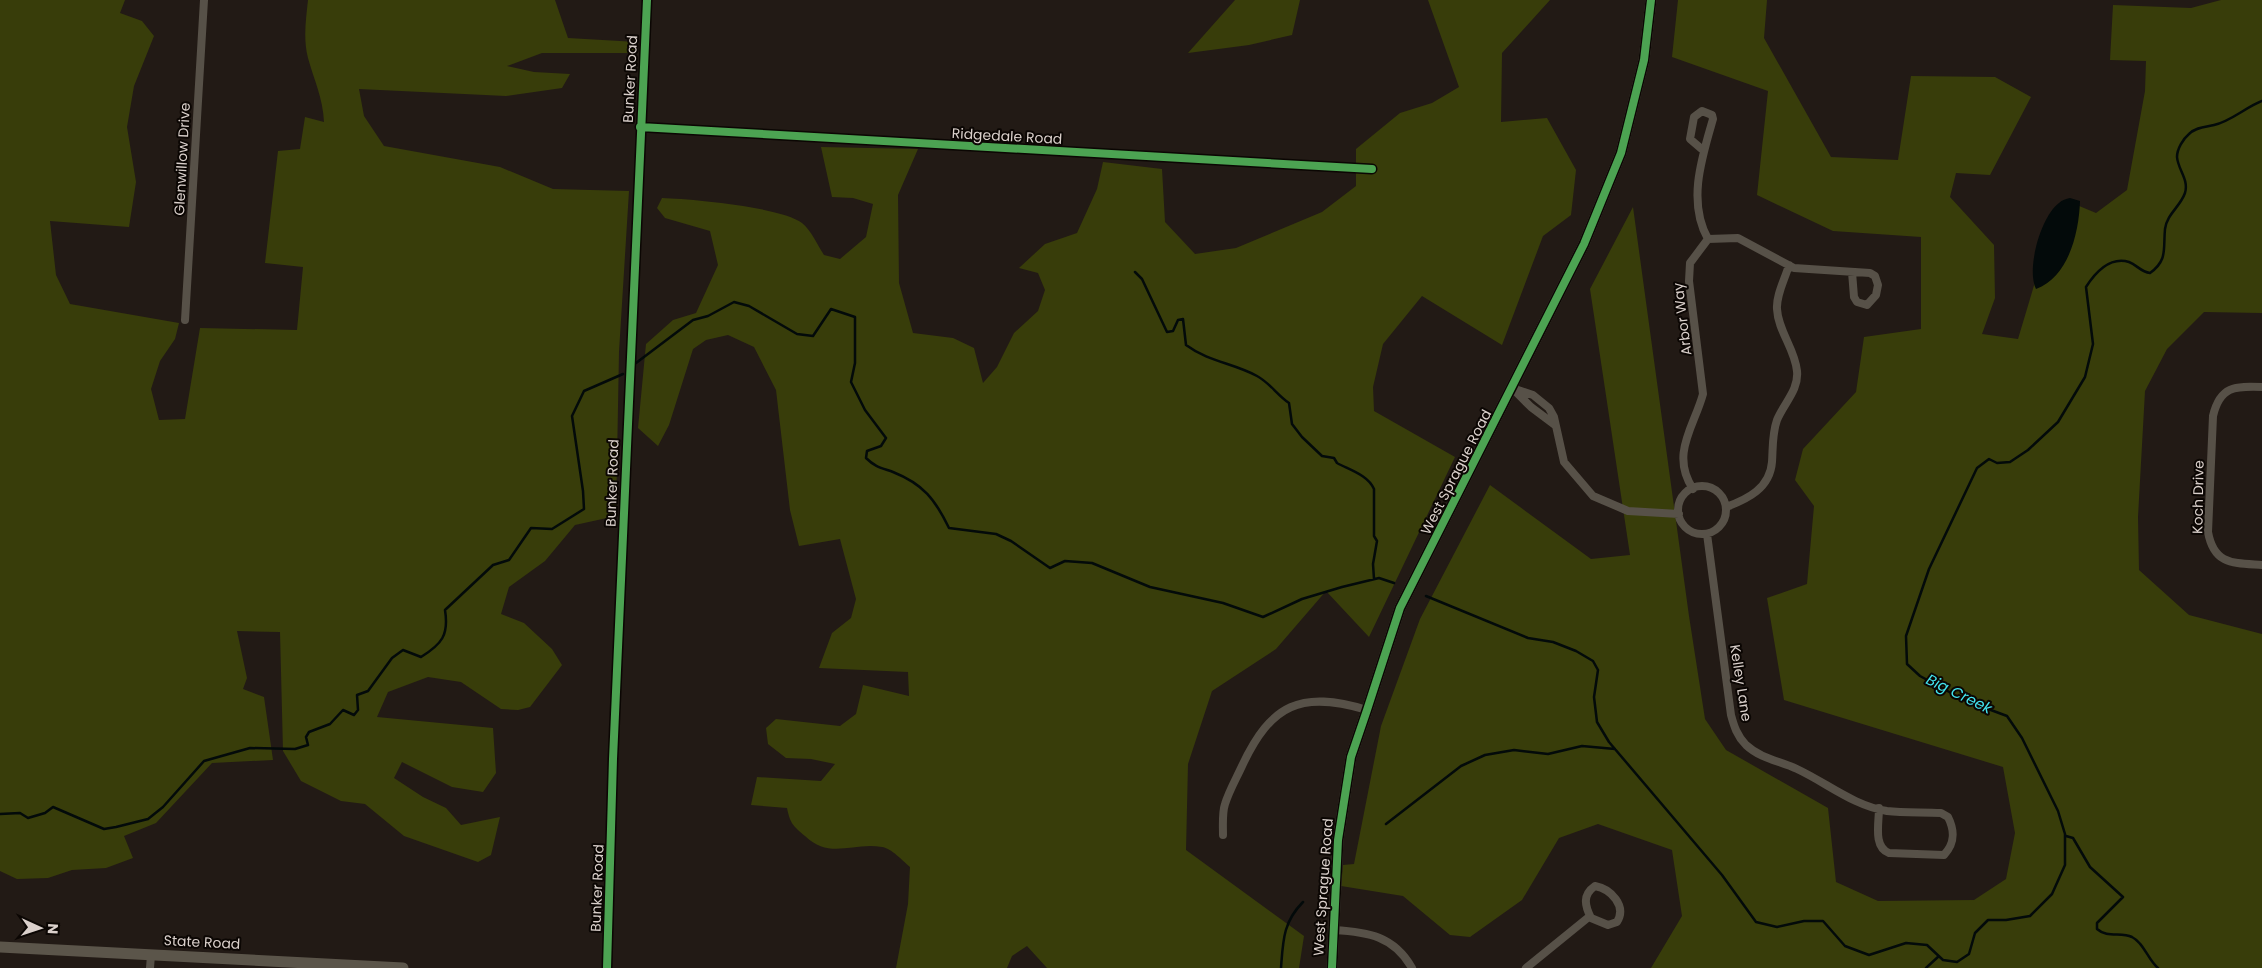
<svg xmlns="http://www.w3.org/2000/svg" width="2262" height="968" viewBox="0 0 2262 968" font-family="Poppins,sans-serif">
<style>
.green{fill:#383d0a}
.water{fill:#030a0a}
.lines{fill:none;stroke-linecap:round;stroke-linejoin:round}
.stream{stroke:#030a0a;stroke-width:2.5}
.street{stroke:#575148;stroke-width:8}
.secondary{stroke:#5b554a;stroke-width:11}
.cycleway-casing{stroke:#0b0603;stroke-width:11}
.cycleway{stroke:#4ca352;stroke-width:8}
.labels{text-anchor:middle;stroke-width:4;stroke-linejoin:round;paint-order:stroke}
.street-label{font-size:14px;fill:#dad0cb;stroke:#0b0603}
.water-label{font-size:15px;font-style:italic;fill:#43e4ee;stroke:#0b0603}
</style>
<rect width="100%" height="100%" fill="#221a15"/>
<path class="green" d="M0 0H125L120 13 142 21 154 36 134 86 127 127 136 182 129 227 50 221 56 275 70 304 179 323 175 339 160 361 151 389 159 420 185 419 200 328 297 330 303 267 265 263 278 151 300 149 305 117 324 122C323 98 314 80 308 58 303 39 306 19 308 0H555L568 38 637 42 633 53H542L507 66 534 72 570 74 562 88 506 96 359 89 364 116 384 146 500 167 553 189 629 191 619 352 616 516 575 525 545 561 509 587 501 614 524 623 552 649 562 665 530 707 518 710 501 709 461 682 428 677 388 692 377 717 493 728 496 773 483 792 452 787 402 762 394 778 423 797 446 808 461 825 500 817 491 855 478 862 404 836 365 804 341 801 301 781 283 751 280 632 237 631 247 678 243 689 264 697 273 760 212 763 156 823 124 836 133 858 106 868 72 870 48 878 17 879 0 871Z
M1235 0H1300L1292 35 1249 45 1188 53Z
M1428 0H1550L1502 53 1501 122 1547 118 1576 170 1571 215 1543 236 1502 345 1422 296 1383 344 1373 387 1374 411 1455 457 1369 637 1326 591 1276 649 1212 691 1188 764 1186 850 1304 936 1299 968H1047L1027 946 1012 956 1007 968H896L908 904 910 867C903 861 891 848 882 847 852 842 830 860 805 836 793 826 790 823 787 808L751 805 757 777 821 781 835 764 811 759 786 758 768 744 766 728 776 719 840 726 856 714 863 685 909 696 908 672 819 668 832 633 851 618 856 599 840 539 799 546 790 510 776 390 754 347 728 335 706 340 693 349 669 425 658 446 638 428 646 344 673 320 696 313 718 265 710 231 665 218 657 208 662 198C691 199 781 207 802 223 811 230 818 246 824 255L840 259 866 237 873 204 853 198 832 197 821 147 918 149 898 195 899 283 913 333 953 338 974 348 983 383 997 367 1014 333 1038 311 1045 290 1038 273 1019 268 1045 244 1077 233 1097 189 1103 162 1162 169 1165 222 1195 254 1236 248 1322 212 1356 186V149L1400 113 1432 103 1459 87Z
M1678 0H1767L1764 38 1831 157 1898 160 1911 76 1995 77 2031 97 1990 175 1956 173 1950 197 1994 245 1995 298 1982 334 2018 339 2055 215 2072 203 2096 213 2127 190 2145 91 2146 61 2110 60 2113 5 2191 8 2221 0H2262V313L2204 312 2167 349 2145 391 2138 517 2139 570 2189 615 2262 634V968H1651L1682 916 1672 850 1598 824 1559 838 1522 900 1470 937 1450 935 1403 896 1341 886 1343 865 1354 864 1381 726 1420 619 1490 485 1591 559 1630 555 1590 289 1633 207 1689 616 1705 719 1726 750 1828 808 1836 882 1878 901 1974 900 2006 879 2015 833 2003 767 1784 700 1767 598 1807 584 1814 506 1795 480 1803 449 1856 392 1864 337 1921 329V237L1833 231 1757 195 1768 91 1672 57Z"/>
<path class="water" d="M2070 198 2080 201C2079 232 2069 277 2036 289 2026 269 2041 216 2059 203 2062 200 2066 199 2070 198Z"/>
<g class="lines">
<path class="stream" d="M1135 272 1142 279 1167 332 1173 331 1178 320 1183 319 1186 345C1209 362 1233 363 1257 376 1270 383 1277 395 1289 403L1292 424 1302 437 1322 456 1334 458 1337 463C1350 470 1368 475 1374 489V536L1377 541 1373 564 1374 579
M636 363 693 320 708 316 734 302 749 306 797 334 813 336 831 309 855 317V363L851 382 865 410 886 438 881 446 867 451 866 458C875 467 882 468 893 472 923 484 935 499 949 528L996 534 1011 541 1050 568 1065 561 1092 563 1150 587 1223 603 1263 617 1302 599 1342 587 1379 578 1394 583
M1426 596 1528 638 1553 642 1576 651 1593 661 1598 670 1594 697 1597 722 1609 742 1722 875 1756 922 1777 927 1804 921H1823L1845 946 1869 955 1906 943 1927 945 1943 960 1957 962 1969 954 1975 933 1988 920H2006L2030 916 2052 894 2065 865V834L2058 811 2022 738 2007 716 1964 700 1920 676 1907 664 1906 636 1929 569 1977 468 1989 459 1997 463 2010 462 2028 450 2058 422 2085 377 2093 344 2086 287C2095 273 2109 256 2129 262 2137 265 2141 272 2150 273 2168 260 2163 249 2165 229 2167 214 2180 207 2185 193 2189 179 2178 170 2177 157 2177 149 2183 139 2189 134 2196 127 2206 127 2214 125 2230 122 2246 107 2262 101
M0 814 20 813 28 818 45 813 53 807 104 829 116 827 148 819 163 807 204 761 250 748 295 749 308 745 306 737 309 732 330 724 343 710 354 715 358 710 357 695 368 691 392 658 403 650 421 657C442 644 449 635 445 610L493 565 509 560 531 528 552 529 584 509 583 491 572 416 584 391 623 374
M1386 824 1461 766 1485 755 1514 750 1548 754 1582 746 1615 749
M2066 836 2073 838 2090 867 2123 897 2097 923V929C2107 938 2121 932 2132 937 2144 943 2148 960 2158 968
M1281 968C1283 941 1283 922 1303 902
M1926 968 1939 956"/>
<path class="street" d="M640 127 1372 169
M1704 151 1690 139 1694 117 1702 111 1712 115 1713 119C1702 157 1687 202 1708 239
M185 320 204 0
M2262 387C2235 386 2220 386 2213 416L2208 532C2214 565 2233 563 2262 565
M1512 388 1533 395 1549 408 1554 417 1564 462 1593 496 1628 511 1679 514
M1513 389 1531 407 1555 425
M1678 510a24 24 0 1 1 48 0a24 24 0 1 1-48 0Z
M1693 489C1670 454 1694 427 1703 394L1689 281 1690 263 1708 239 1738 238 1794 268 1870 273 1875 276 1878 285 1876 295 1867 305 1857 302 1854 297 1852 272
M1726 507C1748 499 1770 488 1772 462 1773 447 1772 434 1777 420 1784 403 1799 390 1797 371 1795 349 1778 331 1777 309 1776 295 1785 279 1789 265
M1707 534 1731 715C1734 726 1737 736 1746 745 1761 759 1780 761 1797 769 1827 783 1854 806 1887 811 1904 813 1923 812 1941 813L1948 817C1955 831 1955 843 1944 855L1889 853C1873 847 1879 823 1879 808
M1223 835C1223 825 1222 813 1225 804 1229 791 1236 779 1242 766 1271 704 1301 690 1367 710
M1595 886C1611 889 1627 906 1617 922L1608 925 1591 918C1585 906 1582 895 1595 886Z
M1334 930C1368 932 1394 936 1412 968
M150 968 151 955
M607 968 613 759 647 0
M1526 968 1590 916"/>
<path class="secondary" d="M0 947 403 968
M1332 968 1338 840 1351 757 1367 710 1400 608 1584 244 1621 153 1644 60 1651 0"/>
<defs>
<path id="cycleway" d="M640 127 1372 169
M607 968 613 759 647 0
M1332 968 1338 840 1351 757 1367 710 1400 608 1584 244 1621 153 1644 60 1651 0"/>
</defs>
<use href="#cycleway" class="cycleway-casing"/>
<use href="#cycleway" class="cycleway"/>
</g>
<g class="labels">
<g class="street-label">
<text transform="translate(630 79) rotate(-87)" y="5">Bunker Road</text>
<text transform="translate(1007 136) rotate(3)" y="5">Ridgedale Road</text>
<text transform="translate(182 159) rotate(-87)" y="5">Glenwillow Drive</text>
<text transform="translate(1682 319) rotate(-97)" y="5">Arbor Way</text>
<text transform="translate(1456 472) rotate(-63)" y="5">West Sprague Road</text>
<text transform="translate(612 483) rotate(-88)" y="5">Bunker Road</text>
<text transform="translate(2198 497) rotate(-89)" y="5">Koch Drive</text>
<text transform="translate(1741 683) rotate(81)" y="5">Kelley Lane</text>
<text transform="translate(1323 887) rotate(-86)" y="5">West Sprague Road</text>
<text transform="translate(597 888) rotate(-88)" y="5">Bunker Road</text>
<text transform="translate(202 942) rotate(3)" y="5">State Road</text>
</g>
<g class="water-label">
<text transform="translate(1959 694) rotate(26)" y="5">Big Creek</text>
</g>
</g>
<g transform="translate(40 928) rotate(93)" stroke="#0b0603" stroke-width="4" paint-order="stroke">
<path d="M0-4L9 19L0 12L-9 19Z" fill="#dad0cb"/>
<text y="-8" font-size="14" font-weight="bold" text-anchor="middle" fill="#dad0cb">N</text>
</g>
</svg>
